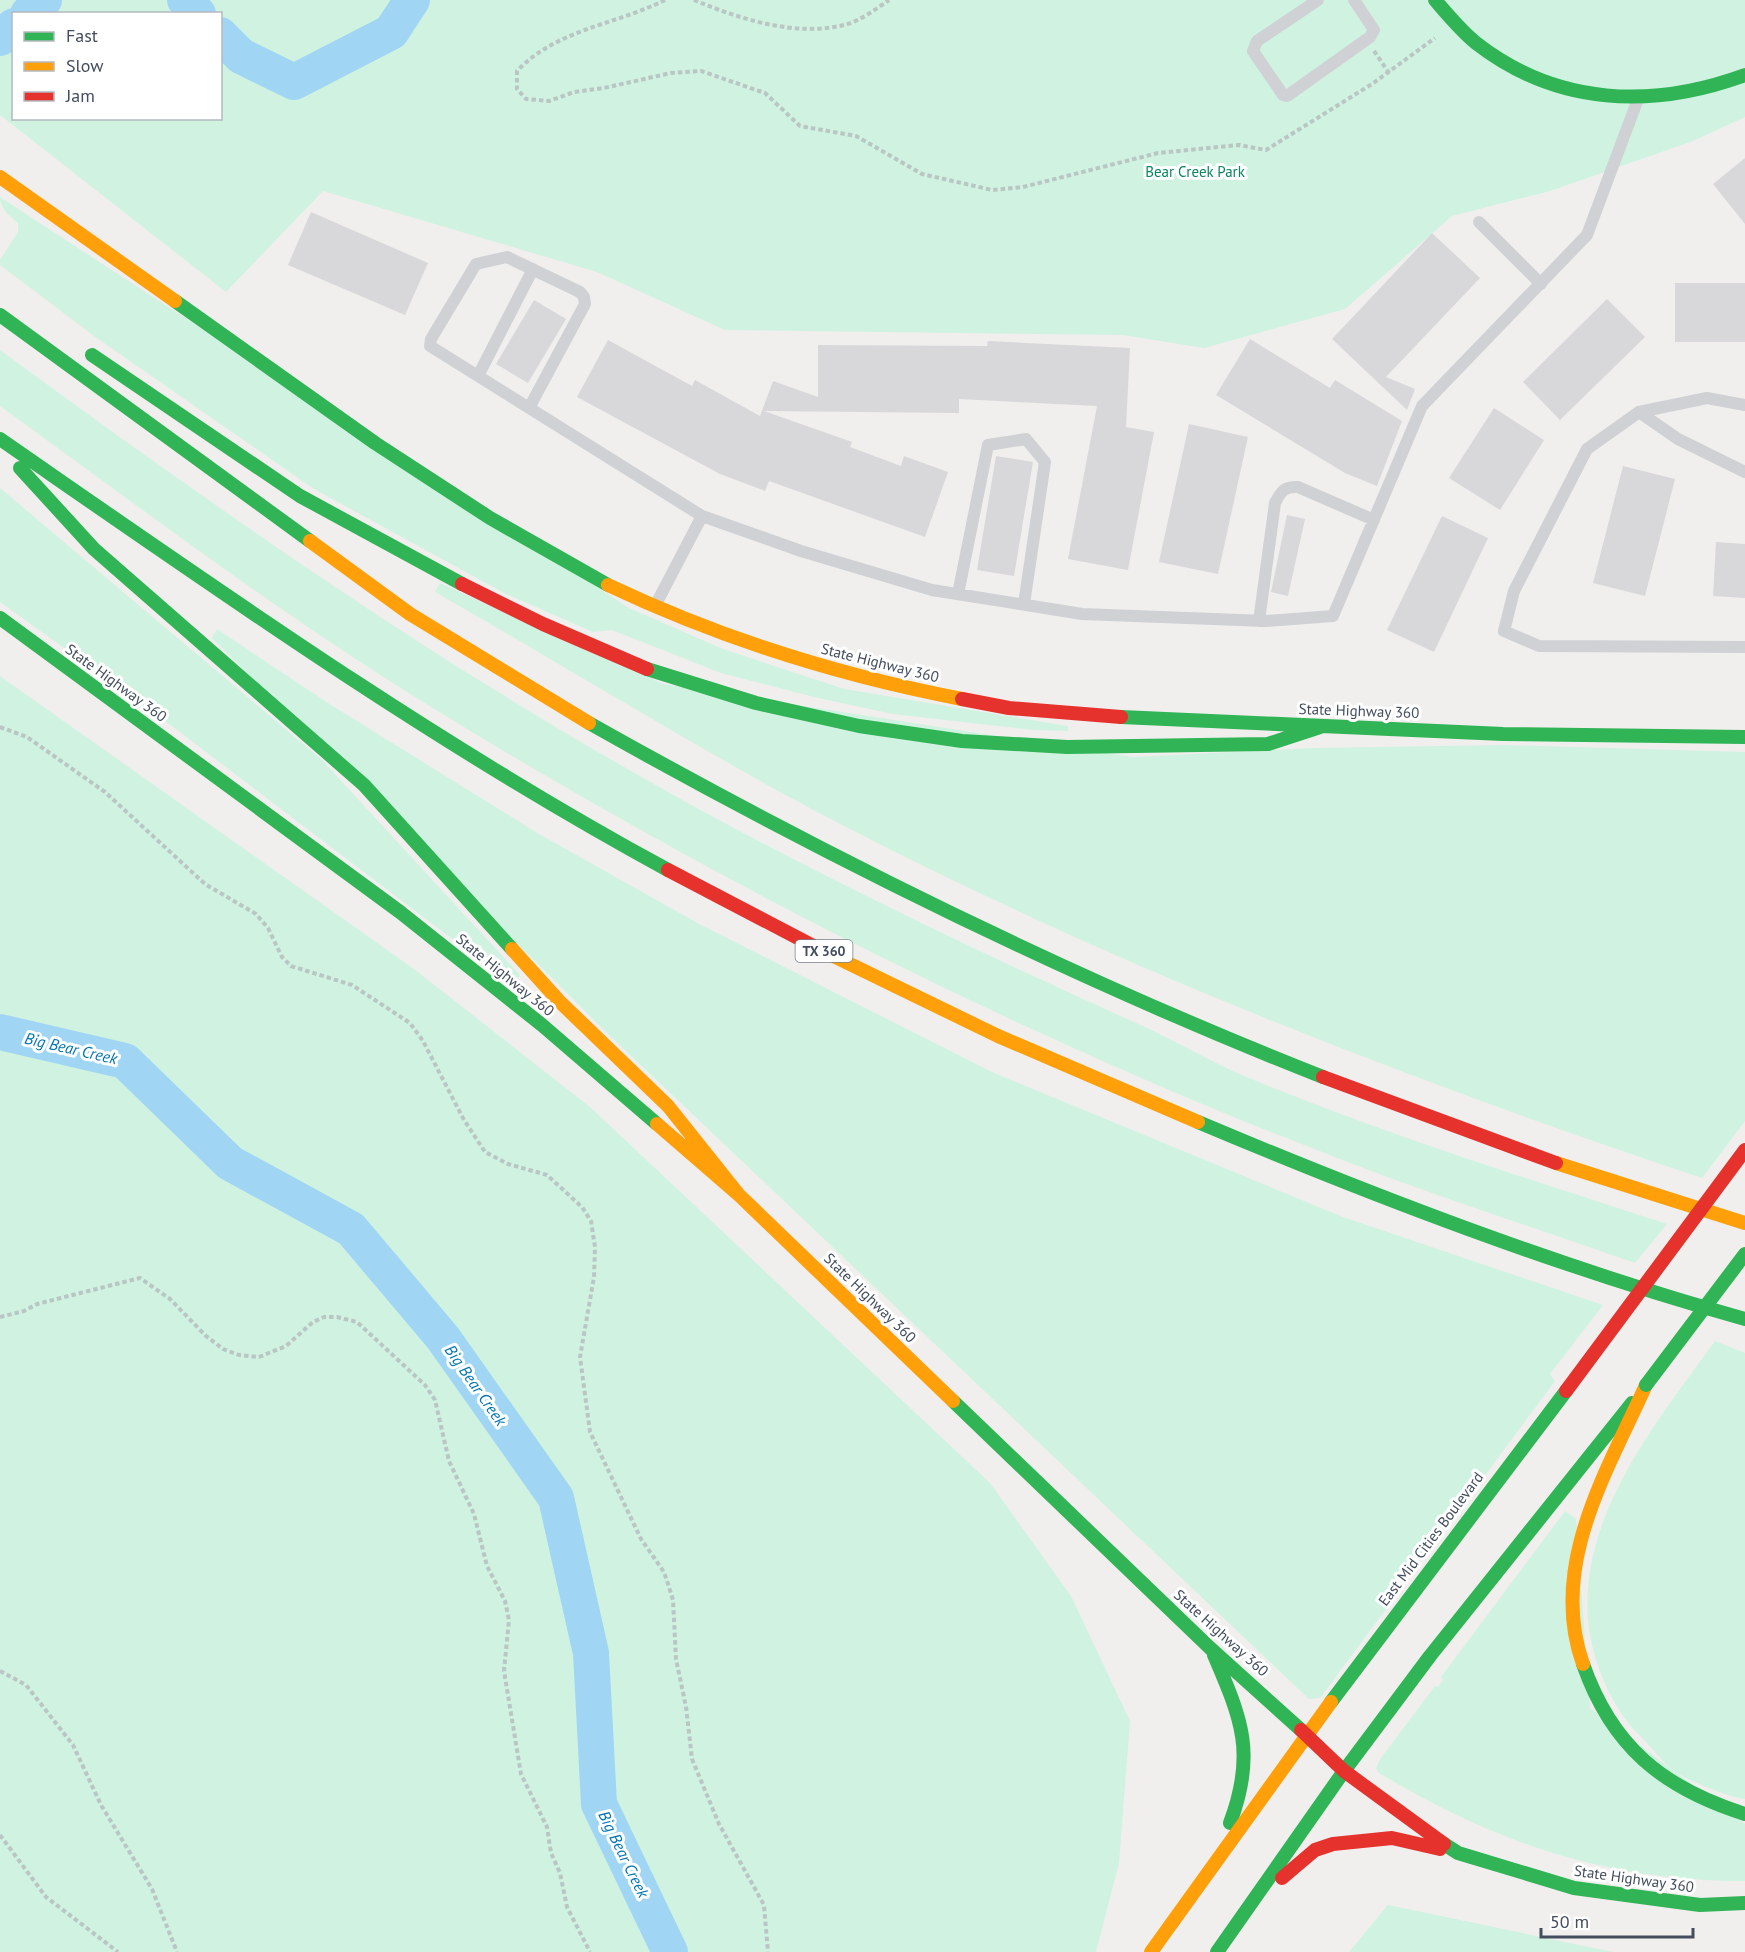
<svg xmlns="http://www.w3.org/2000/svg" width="1745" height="1952" viewBox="0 0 1745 1952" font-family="'PT Sans',sans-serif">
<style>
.green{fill:#d0f2e1;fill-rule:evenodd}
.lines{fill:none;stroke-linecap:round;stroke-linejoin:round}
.river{stroke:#a0d6f4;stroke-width:36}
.building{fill:#d8d8da}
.path{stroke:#b9c6c4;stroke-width:4;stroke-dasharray:4.5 3;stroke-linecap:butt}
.lane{stroke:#cfd1d4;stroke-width:12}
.fast{stroke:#30b455;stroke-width:14}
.slow{stroke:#ff9f0a;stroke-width:14}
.jam{stroke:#e5322d;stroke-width:14}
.fast-bridge{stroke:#30b455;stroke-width:14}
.jam-bridge{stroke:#e5322d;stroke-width:14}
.labels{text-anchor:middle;stroke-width:6;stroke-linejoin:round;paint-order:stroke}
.shield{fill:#fff;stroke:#7b828e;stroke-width:1.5}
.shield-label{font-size:14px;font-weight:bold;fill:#434d5d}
.park-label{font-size:15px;fill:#0b875b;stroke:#fff}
.street-label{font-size:15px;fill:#434d5d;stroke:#fff}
.water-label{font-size:16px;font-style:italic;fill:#0075b4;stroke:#fff}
</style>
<rect width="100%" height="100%" fill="#f0efee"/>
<path class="green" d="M0 0H1745V117L1693 141 1550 191 1452 216 1345 309 1204 348 1123 335 725 330 597 272 323 191 226 292 0 115ZM14 14H220V118H14Z
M0 197 629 608 723 649 844 689 1068 726V731L1034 730 893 714 814 697 721 673 612 630 593 632 506 594 314 489 94 336 0 265V260L18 232V223C9 216 0 208 0 197Z
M0 350C202 498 407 643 624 767 789 862 961 944 1134 1022 1175 1040 1213 1064 1254 1080 1389 1136 1529 1179 1667 1224L1635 1263C1539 1229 1441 1198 1345 1161 1029 1040 716 883 428 705 280 614 141 508 0 406Z
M0 488 322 760 520 975 513 985 156 714 0 602Z
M440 583 663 684 1133 757 1314 748 1503 745 1745 752V1121L1702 1178C1409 1080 1119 968 844 826 705 754 572 670 435 592Z
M217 629 331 705 539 834 701 925 994 1073 1343 1217 1603 1305 1550 1374 1555 1381 1320 1698 1309 1699 607 1033 212 638Z
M0 676 414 969 590 1107 990 1483 1071 1596 1130 1721 1119 1863 1096 1952H0Z
M1715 1341 1745 1353V1799C1728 1797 1692 1782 1677 1773 1664 1764 1653 1749 1642 1738 1620 1717 1605 1688 1596 1660 1559 1540 1650 1431 1715 1341Z
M1565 1511 1576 1519 1590 1708 1745 1824V1881C1607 1881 1496 1843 1379 1773L1376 1768 1381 1758 1435 1686 1438 1687 1443 1680 1441 1677Z
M1388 1905 1613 1952H1349Z"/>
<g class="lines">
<path class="river" d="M185 0 198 14
M28 14 44 0
M220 35 241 56 294 82 391 32 412 0
M0 38 14 26
M0 1032 125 1061 230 1163 351 1229 443 1338 556 1498 591 1653 599 1804 670 1952"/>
</g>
<path class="building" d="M1745 158V224L1713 184Z
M311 212 428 263 405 315 288 265Z
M1432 233 1480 278 1386 377 1415 389 1407 410 1332 339Z
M1675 283H1745V342H1675Z
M1607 299 1645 337 1560 420 1523 382Z
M534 300 566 319 528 383 496 364Z
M1250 339 1330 388 1335 380 1402 421 1377 486 1345 473 1216 395Z
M608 340 692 386 695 380 760 416 773 381 818 397V345L987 346 988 341 1130 348 1126 427 1154 432 1128 570 1068 559 1097 406 959 399V413L764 411 852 442 850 447 901 466 904 456 948 472 925 537 769 481 765 491 720 474 577 397Z
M1494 408 1544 440 1500 510 1449 478Z
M1189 424 1248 437 1218 574 1159 562Z
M996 456 1033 462 1014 576 977 570Z
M1623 466 1675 479 1645 596 1593 583Z
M1287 515 1305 519 1288 596 1271 592Z
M1442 516 1488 538 1434 652 1387 630Z
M1716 542 1745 544V598L1713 596Z"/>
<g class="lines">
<path class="path" d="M665 0C615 25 557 29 517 71V89L526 99 549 101 574 92 604 88 671 73 701 71 765 93 800 126 856 136 922 174 992 190 1023 187 1158 153 1239 145 1266 150 1372 84 1435 38
M694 0C740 19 795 37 844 25 860 21 876 9 889 0
M1374 51 1389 73
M0 727 27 737 105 792 205 884 256 914 268 928 282 957 291 966 352 985 410 1023 423 1041 464 1120 485 1152 508 1164 547 1175 582 1207 591 1221 595 1247 594 1277 580 1357 590 1432 641 1539 664 1572 669 1587 673 1600 676 1659 686 1707 692 1759 719 1824 764 1905 768 1952
M0 1317 24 1311 37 1304 140 1278 170 1299 206 1336 223 1349 239 1355 259 1357 286 1346 313 1322 324 1317H337L357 1322 425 1385 435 1400 449 1461 474 1514 487 1566 505 1601 509 1620 504 1671 521 1774 547 1827 551 1853 560 1873 567 1907 590 1952
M0 1671 26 1685 73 1745 101 1805 152 1889 177 1952
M0 1835 46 1897 118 1952"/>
<path class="lane" d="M1318 0 1257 41 1253 51 1283 95 1287 96 1370 37 1374 30 1354 0
M1479 222 1541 284
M478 376 533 269
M1745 405 1707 398 1639 412 1587 449 1514 591 1504 631 1539 646 1745 647
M529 408 585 304 584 297 580 292 507 257 476 264 431 339 430 346 702 516 801 551 932 590 1082 614 1266 621 1333 616 1422 406 1587 235 1638 99
M1639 412 1678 439 1745 472
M958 594 988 445 1026 439 1045 462 1024 604
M655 606 702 516
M1259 621 1275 503C1281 491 1285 486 1298 487L1374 520"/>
<path class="fast" d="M1435 0C1448 15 1461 31 1476 43 1557 106 1652 109 1745 75
M175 301 375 443 490 518 608 585
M0 315 310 541
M92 355 300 496 462 584
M0 439C218 590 434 743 668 870
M20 468 94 549 364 785 512 949
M0 618 400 912 542 1025 657 1124
M647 669 756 703 859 726 962 741 1067 747 1268 744 1320 727
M1121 717 1503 734 1745 737
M589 723C827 857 1069 977 1323 1077
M1198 1122C1376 1197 1559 1267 1745 1319
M953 1401 1210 1648 1301 1730
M1214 1655C1242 1720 1256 1754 1230 1823
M1583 1664C1612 1747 1663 1788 1745 1814
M1331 1702 1566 1391
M1444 1844 1458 1853 1574 1888 1700 1905 1745 1903
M1217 1952 1344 1771 1430 1656 1632 1403"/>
<path class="slow" d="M0 177 175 301
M310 541 410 614 589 723
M608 585C720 638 841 676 962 699
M512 949 559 1001 668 1106 739 1195
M819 949 998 1036 1198 1122
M657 1124 739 1195 953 1401
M1556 1163 1745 1223
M1583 1664C1548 1566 1607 1472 1646 1385
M1151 1952 1331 1702"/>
<path class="jam" d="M462 584 543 624 647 669
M962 699 1009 708 1121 717
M668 870 819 949
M1323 1077 1556 1163
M1301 1730 1344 1771 1444 1844
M1282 1878 1315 1850 1333 1844 1392 1838 1440 1849"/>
<path class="fast-bridge" d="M1646 1385 1745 1254"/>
<path class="jam-bridge" d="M1566 1391 1745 1150"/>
</g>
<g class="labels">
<rect class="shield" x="795.5" y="940" width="57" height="22" rx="4.5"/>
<g class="shield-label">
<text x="824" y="956">TX 360</text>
</g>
<g class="park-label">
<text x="1195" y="177">Bear Creek Park</text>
</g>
<g class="street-label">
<text transform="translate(880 663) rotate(14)" y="5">State Highway 360</text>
<text transform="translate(116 683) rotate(36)" y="5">State Highway 360</text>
<text transform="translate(1359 711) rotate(2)" y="5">State Highway 360</text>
<text transform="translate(505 975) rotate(39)" y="5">State Highway 360</text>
<text transform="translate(870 1298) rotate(44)" y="5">State Highway 360</text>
<text transform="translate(1431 1539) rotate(-53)" y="5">East Mid Cities Boulevard</text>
<text transform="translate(1221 1633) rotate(42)" y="5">State Highway 360</text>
<text transform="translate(1634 1879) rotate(8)" y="5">State Highway 360</text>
</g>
<g class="water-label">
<text transform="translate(71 1048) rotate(13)" y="6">Big Bear Creek</text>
<text transform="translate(476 1385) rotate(55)" y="6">Big Bear Creek</text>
<text transform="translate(624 1854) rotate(64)" y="6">Big Bear Creek</text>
</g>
</g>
<rect x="12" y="12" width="210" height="108" fill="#ffffff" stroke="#b4b8be" stroke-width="1.5"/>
<rect x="24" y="32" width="30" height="9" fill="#30b455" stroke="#b4b8be" stroke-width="1.5"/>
<text x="66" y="42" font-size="18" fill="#434d5d">Fast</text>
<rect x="24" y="62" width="30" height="9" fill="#ff9f0a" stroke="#b4b8be" stroke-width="1.5"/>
<text x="66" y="72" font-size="18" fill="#434d5d">Slow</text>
<rect x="24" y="92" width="30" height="9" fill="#e5322d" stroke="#b4b8be" stroke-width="1.5"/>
<text x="66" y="102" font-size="18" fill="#434d5d">Jam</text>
<path d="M1541 1928v9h152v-9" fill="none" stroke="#434d5d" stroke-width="3"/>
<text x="1550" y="1928" font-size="18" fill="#434d5d" stroke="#ffffff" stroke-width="4.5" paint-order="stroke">50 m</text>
</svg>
